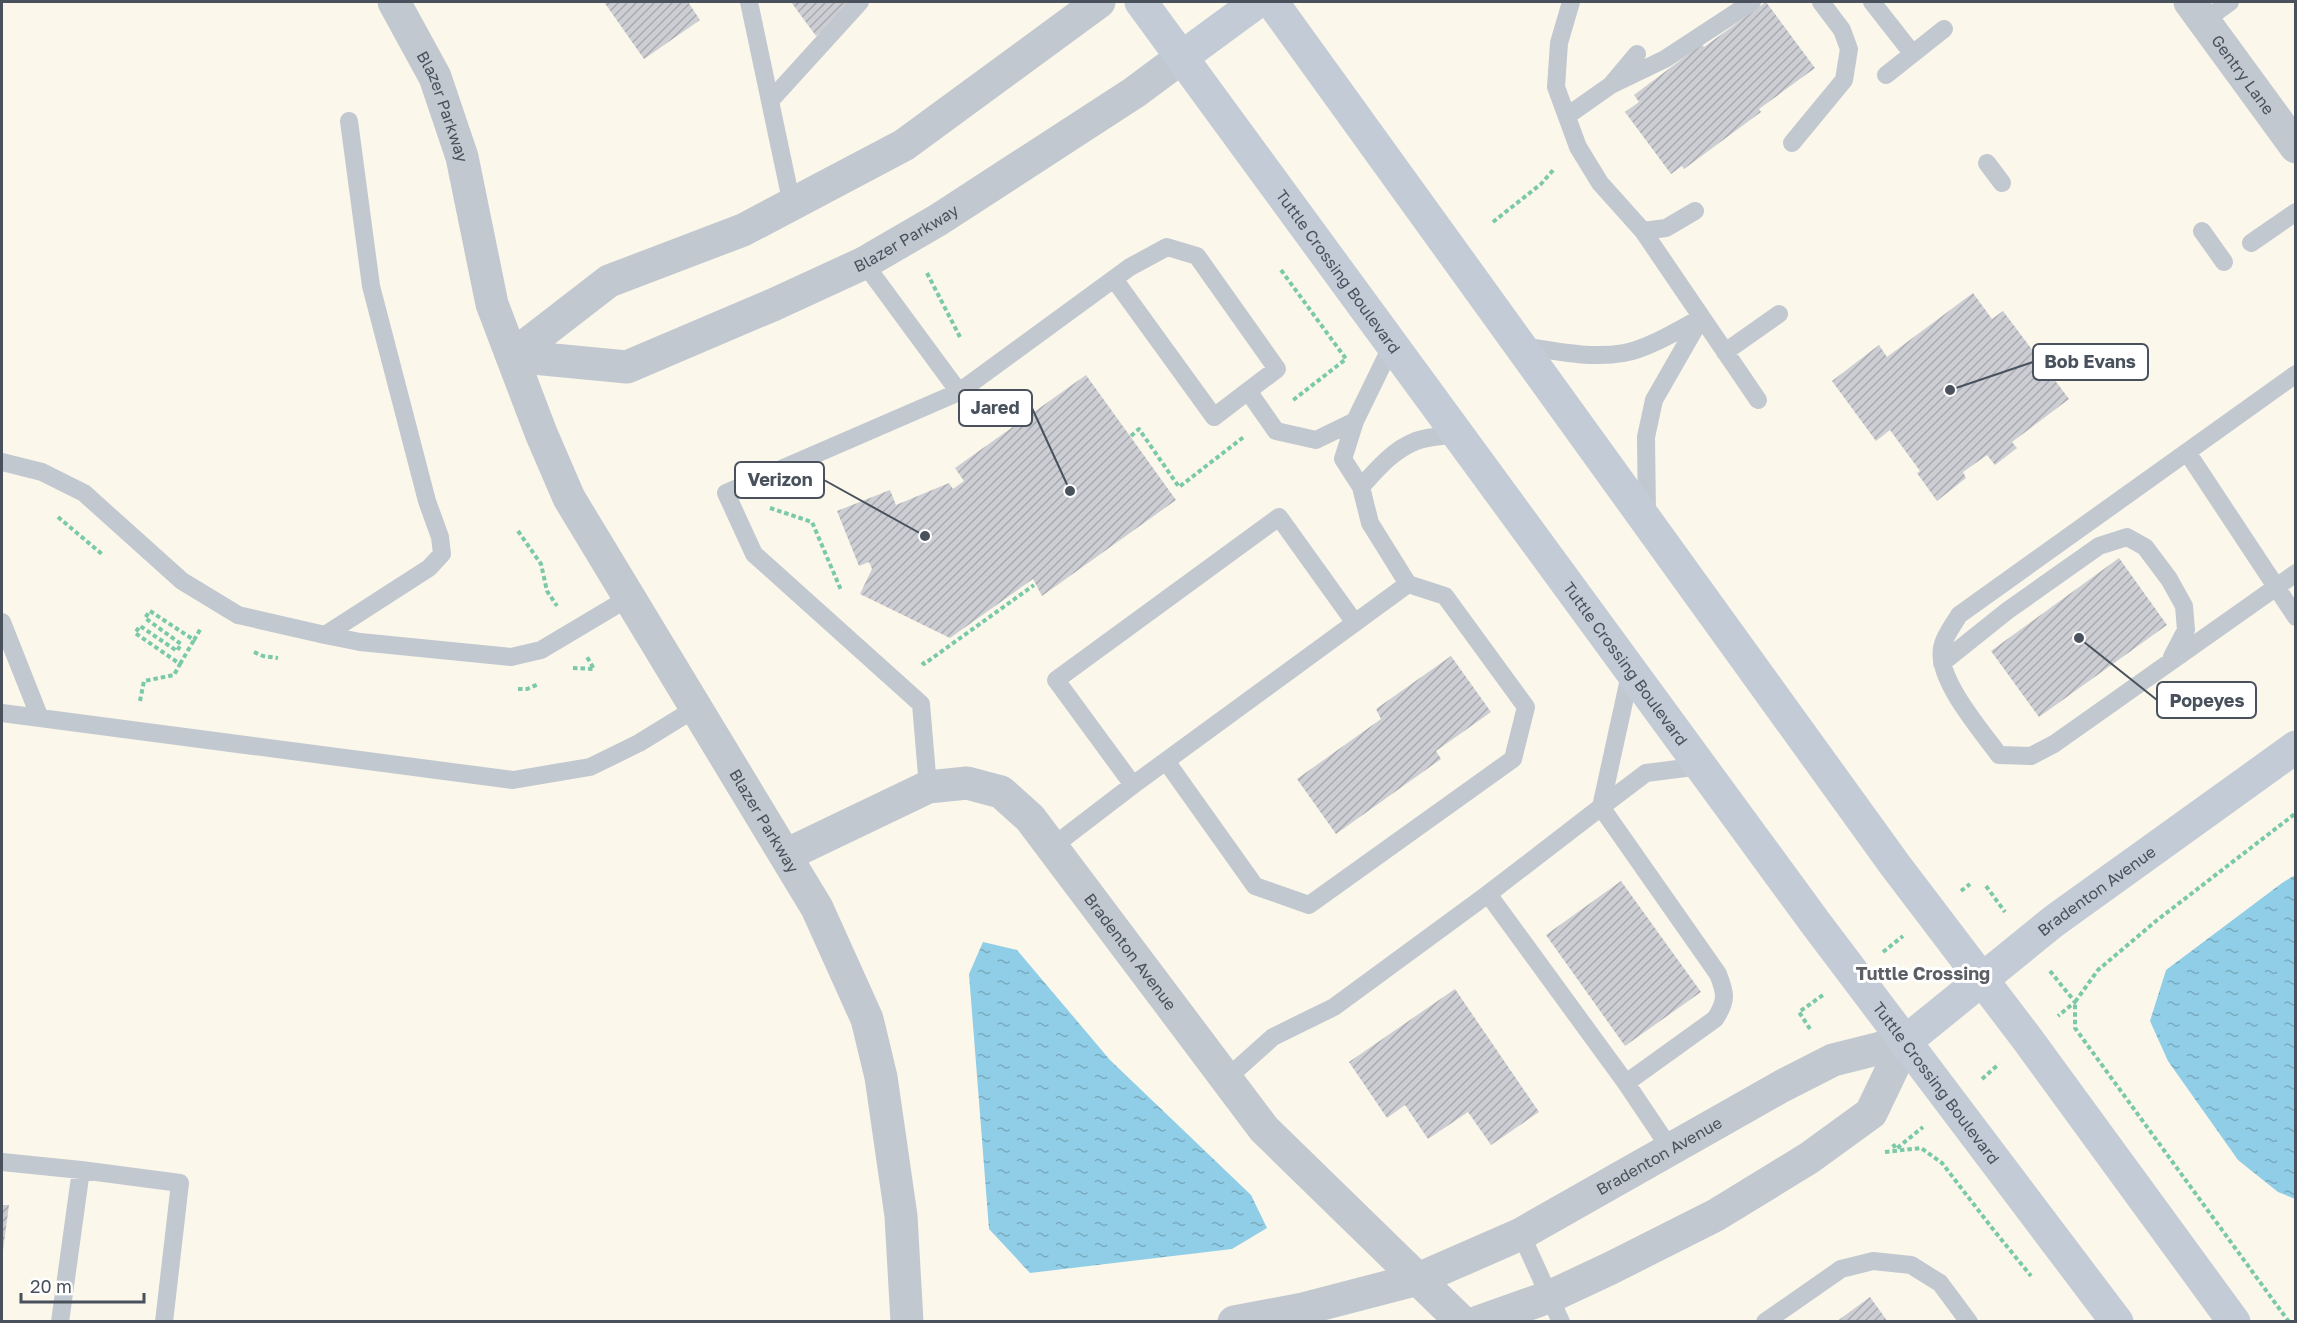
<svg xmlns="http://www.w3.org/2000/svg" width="2297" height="1323" viewBox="0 0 2297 1323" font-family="'Golos Text',sans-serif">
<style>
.commercial{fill:#fbf7ea}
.water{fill:url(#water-ripples)}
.building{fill:url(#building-hatch)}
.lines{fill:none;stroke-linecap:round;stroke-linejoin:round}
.path{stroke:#7ac9a8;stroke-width:4;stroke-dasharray:4.5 3;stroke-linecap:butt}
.lane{stroke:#c1c8d0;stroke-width:18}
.street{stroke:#c1c8d0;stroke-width:33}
.secondary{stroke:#c3cbd7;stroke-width:33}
.labels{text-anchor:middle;stroke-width:6;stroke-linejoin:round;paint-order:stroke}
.street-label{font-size:16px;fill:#48515c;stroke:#fff}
.neighbourhood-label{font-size:18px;font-weight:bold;fill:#5c5f64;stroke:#fff}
.leader{fill:none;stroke:#48515c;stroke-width:2}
.callout-dot{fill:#48515c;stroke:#fff;stroke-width:2}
.callout{fill:#fff;stroke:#48515c;stroke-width:2}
.callout-label{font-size:18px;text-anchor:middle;font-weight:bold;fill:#48515c}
</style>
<defs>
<pattern id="water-ripples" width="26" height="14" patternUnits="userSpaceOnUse" patternTransform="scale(1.5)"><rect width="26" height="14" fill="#90cee7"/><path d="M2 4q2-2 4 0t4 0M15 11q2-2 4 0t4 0" fill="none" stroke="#78aabe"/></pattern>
<pattern id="building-hatch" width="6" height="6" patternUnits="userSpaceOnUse" patternTransform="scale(1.5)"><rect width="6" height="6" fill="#cdced4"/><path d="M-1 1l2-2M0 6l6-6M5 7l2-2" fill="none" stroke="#a8aaaf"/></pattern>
</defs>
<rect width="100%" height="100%" fill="#f2f0ef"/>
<path class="commercial" d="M2 2H2295V1321L2 1322Z"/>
<path class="water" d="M2295 875V1199L2278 1192 2238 1160 2168 1061 2150 1021 2166 970 2282 883Z
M983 942 1017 950 1110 1060 1251 1195 1267 1228 1232 1249 1030 1273 989 1229 969 974Z"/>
<path class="building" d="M604 2H688L700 20 644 59Z
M791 2H846L851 8 816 36Z
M1766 2 1815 68 1759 109 1761 112 1684 169 1682 166 1671 174 1625 112 1639 102 1634 95 1702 44 1704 47Z
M1973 293 1992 319 2003 311 2069 399 2012 442 2017 448 1995 465 1987 455 1963 472 1966 478 1937 501 1917 473 1920 471 1890 430 1876 441 1832 381 1879 345 1887 357Z
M1086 375 1176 500 1042 596 1033 579 950 638 860 594 872 569 869 562 859 566 837 511 890 490 896 505 949 483 953 489 964 481 955 468Z
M2119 558 2167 625 2039 717 1991 651Z
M1451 656 1491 712 1436 751 1441 759 1336 834 1297 779 1381 719 1376 709Z
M1621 881 1701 992 1625 1046 1546 935Z
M1455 989 1539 1112 1491 1145 1468 1112 1428 1139 1405 1105 1387 1118 1349 1062Z
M2 1205H9L3 1250H2Z
M1870 1297 1888 1322H1836Z"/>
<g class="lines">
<path class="path" d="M1493 222 1541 184 1555 168
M1281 270 1346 359 1292 401
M927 273 961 339
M1001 396 1021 422
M1131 436 1139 429 1179 487 1245 436
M770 508 812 522 841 590
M58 517 103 555
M518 531 541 564 547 591 557 606
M254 652 263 656 278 658
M922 662 924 664 1034 585
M180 664 194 640
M573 668 594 669 587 657
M518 689H527L539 684
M140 701 144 681 174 675 180 664 135 633 140 626 177 651 181 644 145 618 150 611 194 640 201 628
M1986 886 2005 912
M1961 891 1970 884
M1883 952 1903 936
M2050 971 2075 1002 2058 1016
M1810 1029 1799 1012 1823 995
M1982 1079 1999 1064
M1893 1144 1896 1149 1923 1127
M1885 1152 1921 1148 1942 1163 1992 1228 2031 1276
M2289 1322 2075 1028V1002L2098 970 2156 921 2296 813"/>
<path class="lane" d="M749 2 770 101
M1571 2 1559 43 1556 87 1578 147 1600 183 1643 231 1758 400
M1872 2 1912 53
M2204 21 2230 2
M1886 75 1944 29
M1611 85 1665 59 1752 2
M1567 116 1611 85 1637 54
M1792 143 1844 80 1849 49 1842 30 1821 2
M1987 163 2002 183
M792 205 770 101 860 2
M1643 231 1666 228 1695 211
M2202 231 2224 262
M2251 243 2296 212
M864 263 959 392
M1521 346C1555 351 1590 359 1624 353 1648 349 1680 329 1701 318L1654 400 1646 437 1647 515
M1725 352 1779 314
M2296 374 1959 615C1954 624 1946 634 1943 644 1932 675 1982 731 1999 755L2031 756 2054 744 2296 573
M1248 391 1276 431 1316 440 1355 421
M2187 452 2296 617
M2 462 42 472 84 493 182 581 238 615 325 635 360 642 511 657 541 650 630 597
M1361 487C1377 469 1393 450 1416 441 1429 436 1445 436 1459 434
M2 622 40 718
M325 635 429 568 442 554 440 537 427 501 371 286 349 121
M1942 663 2007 611 2099 546 2127 537 2145 547 2169 579 2184 606 2186 630 2172 657
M1631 670 1601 807 1646 773 1701 766
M2 713 513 780 590 767 639 743 696 708
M1166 761 1255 886 1309 905 1513 759 1526 707 1445 596 1408 584 1370 523 1361 487 1343 459 1355 421 1393 343
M1133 785 1056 680 1279 517 1355 623
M928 787 921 704 754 554 726 493 959 392 1130 267 1167 247 1197 256 1277 369 1214 417 1114 279
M1052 847 1133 785 1408 584
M1488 894 1626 1083
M1226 1079 1273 1037 1334 1007 1488 894 1601 807 1718 974C1726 994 1727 1001 1715 1019L1626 1083 1671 1150
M2 1162 81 1170 60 1322
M81 1170 180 1183 164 1322
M1521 1234 1561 1322
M1765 1322 1841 1269 1873 1261 1911 1265 1940 1283 1969 1322"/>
<g class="street">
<path id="s1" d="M394 2 435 77 462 157 492 304 541 433 569 498 817 908 867 1019 881 1077 901 1216 907 1322"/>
<path id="s2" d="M2190 2 2296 147"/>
<path id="s3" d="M512 356 627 367 775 304 864 263 938 220 1135 92 1182 57"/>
<path d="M512 356 609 281 743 230 904 145 1099 2"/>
<path id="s4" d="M786 855 928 787 967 783 1001 792 1030 818 1264 1129 1462 1322"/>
<path id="s5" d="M1234 1322 1303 1309 1418 1279 1521 1234 1782 1086 1833 1060 1905 1042"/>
<path d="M1478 1322 1549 1297 1611 1268 1716 1215 1809 1158 1871 1113 1905 1042"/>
</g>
<g class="secondary">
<path id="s6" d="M1141 2 1817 925 2117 1322"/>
<path d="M1272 2 1895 865 2028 1040 2234 1322"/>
<path d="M1182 57 1257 2"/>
<path id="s7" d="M1905 1042 2054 921 2296 747"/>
</g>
</g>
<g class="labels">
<g class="street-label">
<text dy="6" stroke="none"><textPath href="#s2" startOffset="90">Gentry Lane</textPath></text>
<text dy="6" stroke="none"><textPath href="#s1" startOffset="116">Blazer Parkway</textPath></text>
<text dy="6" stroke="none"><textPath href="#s3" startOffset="423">Blazer Parkway</textPath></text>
<text dy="6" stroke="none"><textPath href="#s6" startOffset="334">Tuttle Crossing Boulevard</textPath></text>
<text dy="6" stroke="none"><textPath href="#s6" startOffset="820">Tuttle Crossing Boulevard</textPath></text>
<text dy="6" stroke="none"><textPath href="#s1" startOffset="906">Blazer Parkway</textPath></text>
<text dy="6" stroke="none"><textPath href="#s7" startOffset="244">Bradenton Avenue</textPath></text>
<text dy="6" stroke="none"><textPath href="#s4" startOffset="438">Bradenton Avenue</textPath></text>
<text dy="6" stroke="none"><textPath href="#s6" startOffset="1342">Tuttle Crossing Boulevard</textPath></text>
<text dy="6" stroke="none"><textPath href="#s5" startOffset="460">Bradenton Avenue</textPath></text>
</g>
<g class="neighbourhood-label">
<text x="1923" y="980">Tuttle Crossing</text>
</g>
</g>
<path class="leader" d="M1950 390L2033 362M1070 491L1032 408M925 536L824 480M2079 638L2157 700"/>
<g class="callout-dot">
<circle cx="1950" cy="390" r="6"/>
<circle cx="1070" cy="491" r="6"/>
<circle cx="925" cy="536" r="6"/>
<circle cx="2079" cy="638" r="6"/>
</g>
<g class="callout">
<rect x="2033" y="344" width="115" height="36" rx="6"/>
<rect x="959" y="390" width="73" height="36" rx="6"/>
<rect x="735" y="462" width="89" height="36" rx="6"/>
<rect x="2157" y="682" width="99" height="36" rx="6"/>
</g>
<g class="callout-label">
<text x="2090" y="368">Bob Evans</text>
<text x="995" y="414">Jared</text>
<text x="780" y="486">Verizon</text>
<text x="2207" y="707">Popeyes</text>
</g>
<rect width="2297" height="1323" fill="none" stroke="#48515c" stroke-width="6"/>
<path d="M21 1293v9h123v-9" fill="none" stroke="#48515c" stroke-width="3"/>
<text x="30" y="1293" font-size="18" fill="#48515c" stroke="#ffffff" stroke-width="4.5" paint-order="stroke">20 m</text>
</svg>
